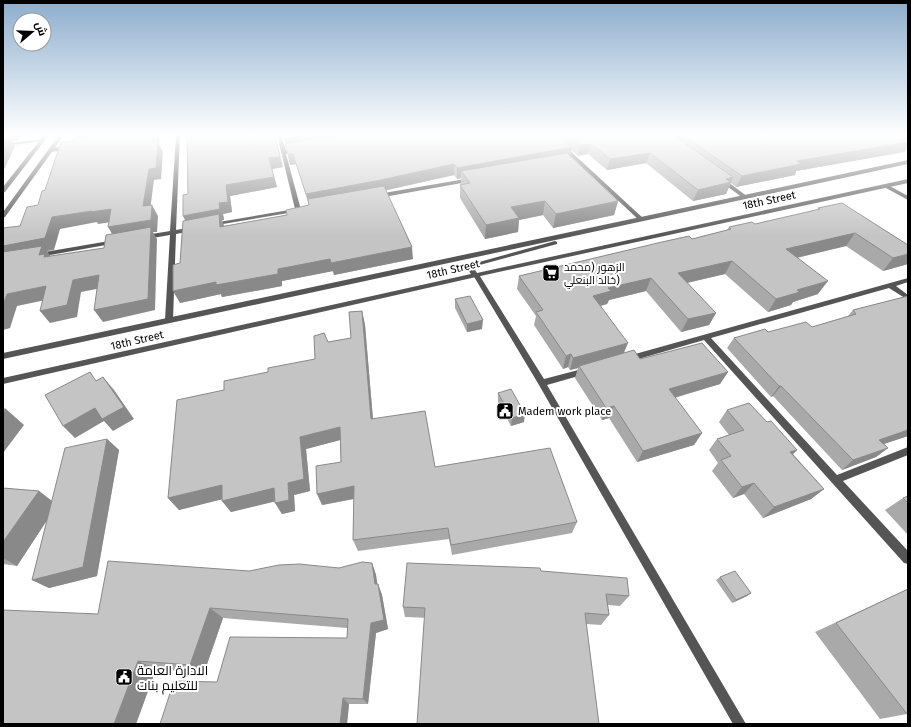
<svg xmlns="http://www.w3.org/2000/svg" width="911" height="727" viewBox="0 0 911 727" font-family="'Fira Sans',Cairo,sans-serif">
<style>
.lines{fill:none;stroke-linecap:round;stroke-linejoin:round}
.minor{fill:#555;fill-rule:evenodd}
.tertiary{fill:#555;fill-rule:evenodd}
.wall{fill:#a9a9a9}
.shaded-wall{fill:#898989}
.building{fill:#c4c4c4;stroke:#898989}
.labels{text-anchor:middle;stroke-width:4;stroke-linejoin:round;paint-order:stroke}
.street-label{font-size:11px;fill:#000;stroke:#fff}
.poi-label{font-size:11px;fill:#000;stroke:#fff;text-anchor:start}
.near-poi-label{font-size:13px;fill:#000;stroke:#fff;text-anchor:start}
</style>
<rect width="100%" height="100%" fill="#fff"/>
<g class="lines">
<path class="minor" d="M176 135H180L176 230 192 227 195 229 192 231 176 234 173 320 169 323 165 320 170 235 146 239 143 237 146 235 170 231Z
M277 135H281L286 151 297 149 300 151 286 154 301 210 300 211 211 226 210 225 213 223 295 209Z
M548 135H553L644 219V221H640Z
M43 139H45V141L3 146V144Z
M69 146 72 148 71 149 51 152 48 150 51 148Z
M471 178 473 179V181L378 198 375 196 378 194Z
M720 179H724L748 197 743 198 720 181Z
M886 184 908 196V200L884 187 883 186Z
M115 240 118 242 117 243 39 257 36 255 39 253Z
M474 273H478L544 379 586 368 589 369 590 371 589 373 547 385 746 724H733L539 385 473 275Z
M908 278V282L896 286 908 295V300L889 288 711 338 837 475 908 447V455L843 481 908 551V564L904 563 704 340 628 362 624 359 628 356Z"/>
<path class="tertiary" d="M44 135H49L5 192 3 193V187Z
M59 135H64L5 217 3 218V212Z
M908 160V164L3 359V353Z
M908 179V183L476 277 3 384V378L471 274 468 270 472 264 555 241 557 242V244L476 266 475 270 477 273Z"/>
</g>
<path class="wall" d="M283 135H908V147L904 152 796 171 795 175 736 187 731 183 726 194 693 201 646 163 607 170 588 154 578 156 571 150 570 156 618 201 614 215 553 228 543 215 519 220 518 232 485 239 460 198V185L461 184V178L457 179 454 175 386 190 413 259 334 275 333 271 282 281V286L222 297 221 294 180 303V263L188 194 187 137 283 167 272 169 277 187 230 196 232 212 223 214 224 220H222L224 226 287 215 309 205 296 164 290 165Z
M818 208 908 264 883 271 846 246 797 258 818 294 793 302 791 305 768 312 725 274 687 283 716 313 709 325 681 332 646 291 609 300 607 304 601 306 624 353 640 359 728 372 720 384 675 398 702 433 694 445 637 462 609 418 602 420 575 378 578 368 570 370 568 367 563 369 534 325 536 316 517 289 519 276 692 239 727 230 729 227 755 224 817 210Z
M908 296V436L884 444 888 448 876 457 842 470 773 396 771 397 727 348 734 338 768 332 812 327 848 316 853 310Z
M455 299 482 329 467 332 455 308Z
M362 311 365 325 373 419 435 467 577 522 572 533 452 555 449 539 358 551 353 540 354 499 322 505 341 462 340 440 306 449 310 491 294 495 295 511 282 514 275 501 231 512 222 501V499L179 510 168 498 224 390 268 372 315 359 328 342 351 338Z
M498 393 524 422 511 426 498 402Z
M727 410 767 422 797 450 793 454 824 489 811 499 763 518 744 494 733 498 712 471 718 463 709 450 717 439 729 435 719 422Z
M107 439 119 450 97 576 49 588 32 580 47 520 17 566 3 564V488L39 491 52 501Z
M908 496V535L885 510 903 498Z
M372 563 376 575 377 584H378L382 595 388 629 376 633 368 704H349L347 724H160L217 682 347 638V628L223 618 204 673 156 669 136 724 98 614 249 571 339 568Z
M541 571 629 596 620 606 608 605 609 615 601 625 587 624 405 617 403 607Z
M720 577 751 593 747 596 732 603 716 580Z
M908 589 907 714 880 719 815 632Z"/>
<path class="shaded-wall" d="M3 135H37L19 138 18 141H12L15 146 3 172Z
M76 135H141L80 143Z
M154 135H158L160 140 159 144 163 152 161 179 154 180 149 218 143 206Z
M275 135 283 167 272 169 277 187 230 196 232 212 223 214 224 220H222L224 226 225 238 188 226 183 216 219 203 226 185 269 158Z
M307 135H380L287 149 284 139Z
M676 135H707L684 136 683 140 674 141Z
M908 142V147L904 152 796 171 795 175 736 187 742 176 797 161Z
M591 144 588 154 578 156 580 145Z
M572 147 570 158 461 171V178L457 179V168Z
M650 153 646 163 607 170 610 159Z
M288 154H293L296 164 290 165Z
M454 164V175L383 191 308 199 309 205 306 194Z
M733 177 726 194 693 201 698 190 726 179Z
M545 201 543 215 519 220 518 232 485 239 486 225 511 207Z
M618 201 614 215 553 228 556 214Z
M152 205 158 216 157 232H153L157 239 155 310 103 322 94 310 115 239 108 227Z
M111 209 118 221 98 224 97 222 60 229 54 250 47 251 51 257 3 260V246L52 217 92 211Z
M855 233 846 246 778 262 786 249Z
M412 247 413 259 334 275 331 263Z
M908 254V264L883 271 893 258Z
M330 259 333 271 282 281V286L222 297 221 294 180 303 173 291 278 269Z
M732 261 725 274 673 286 678 273Z
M99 275 107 287 81 292 77 317 50 323 40 311 73 280Z
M651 278 646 291 609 300 607 304 590 308 593 296 608 288Z
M828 281 818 294 793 302 791 305 768 312 776 299 797 290Z
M46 286 55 298 17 306 10 328 3 330V305L7 294Z
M362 311 365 325 374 432 371 419Z
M716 313 709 325 681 332 688 319Z
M483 320 482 329 467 332V324Z
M628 343 623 355 579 366 578 368 570 370 573 358Z
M571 354 568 367 563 369 566 356Z
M728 372 720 384 662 401 669 389Z
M103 377 114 390 134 419 113 431 104 421 75 438 63 426Z
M779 386H781L773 396 771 397Z
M614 406 609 418 602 420 606 408Z
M6 409 24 425 3 453V413Z
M525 414 524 422 511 426 512 418Z
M340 427 344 439 306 449 310 491 294 495 295 511 282 514 275 503 288 483 300 437Z
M908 430V436L868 449 879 440Z
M702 433 694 445 637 462 643 451Z
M107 439 119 450 97 576 49 588 32 580Z
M888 448 876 457 842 470 853 460Z
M797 450 786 461 790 452Z
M754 483 744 494 733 498 742 487Z
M222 485 231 497 179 510 168 498Z
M354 486 358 498 322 505 317 494Z
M274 488 281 500 231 512 222 501Z
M824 489 811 499 763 518 774 507Z
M39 491 57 505 17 566 3 558V542Z
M372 563 376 575 379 595 375 584Z
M378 584 382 595 388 629 376 633 368 704 363 699 371 623Z
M751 593 747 596 732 603 736 600Z
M210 608 223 618 204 673 190 665Z
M138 661 156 669 136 724H114Z
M343 698 349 704 347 724H340Z"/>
<path class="building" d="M95 135H154L152 142 158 141 156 168 149 169 143 206 152 205 151 220 108 227 111 209 91 212 92 211 52 217 45 238 3 246V228L20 226 27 207 38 205 42 191 45 190 61 142 71 141 72 139Z
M187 135H275L280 157 269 158 274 177 226 185 228 202 219 203 220 209 183 216V195L188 194Z
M283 135H307L284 139Z
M340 135H559L572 147 457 168 454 164 381 180 306 194 293 154H288L285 144Z
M569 135H673L733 177 726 179 731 182 698 190 650 153 610 159 591 144 580 145Z
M688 135H899L908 140V142L797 161 801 164 742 176 684 136Z
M567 153 618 201 556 214 545 201 511 207 519 218 486 225 460 185 470 183 461 171Z
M384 186 412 247 331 263 330 259 278 269V274L216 285V282L173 291V265L180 263 183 221 219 214 220 227 287 215 286 210 309 205 308 199Z
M842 203 908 245V254L893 258 855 233 786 249 828 281 797 290 800 292 776 299 732 261 678 273 716 313 688 319 651 278 608 288 611 291 593 296 628 343 573 358 571 354 566 356 536 312 543 310 519 276 662 242 689 236 692 239 731 229 729 227 752 222 755 224 820 209 818 208Z
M151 227 148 299 94 310 99 275 73 280 67 305 40 311 46 286 7 294 3 305V252L42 246 39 255 45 254 44 257 104 248 106 235Z
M470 296 483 320 467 324 455 299Z
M908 296V430L879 440 888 448 853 460 781 386H779L734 338 765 329 768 332 806 322 812 327 856 314 853 310Z
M362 311 371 419 425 411 435 467 550 448 577 522 451 545 448 528 353 540 354 486 317 494 316 466 341 462 340 427 300 437 304 479 288 483 289 500 275 503 274 488 222 501V485L168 498 177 400 224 390V381L268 372V368L315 359 314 336 324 333 328 342 351 338 349 312Z
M702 343 728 372 669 389 702 433 643 451 614 406 606 408 579 366 634 350 640 359Z
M90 372 96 381 103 377 124 407 102 419 95 408 63 426 45 395Z
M511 389 525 414 512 418 498 393Z
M749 403 767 422 771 421 797 450 790 452 824 489 774 507 754 483 742 487 721 460 731 456 717 439 744 430 727 410Z
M3 409H6L3 413Z
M107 439 83 567 32 580 65 448Z
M3 488 39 491 3 542Z
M908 496V503L903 498Z
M108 561 249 571 279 565 299 564 339 568 362 562 372 563 375 584H378L384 620 371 623 363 699 343 698 340 724H160L174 681 217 682 230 637 347 638 348 619 210 608 190 665 138 661 114 724H3V610L98 614Z
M407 563 540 568 541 571 627 578 629 596 606 594 609 615 585 613 599 724H417L425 608 403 607Z
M735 571 751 593 736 600 720 577Z
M908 589V713L907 714 836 623Z"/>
<linearGradient id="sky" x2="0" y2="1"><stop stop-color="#8cadcc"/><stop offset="0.57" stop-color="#fff"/><stop offset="1" stop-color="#fff" stop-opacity="0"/></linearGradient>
<rect width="911" height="237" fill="url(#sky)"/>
<defs>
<symbol id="supermarket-square" viewBox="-11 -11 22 22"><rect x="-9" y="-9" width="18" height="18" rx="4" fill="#000" stroke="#fff"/><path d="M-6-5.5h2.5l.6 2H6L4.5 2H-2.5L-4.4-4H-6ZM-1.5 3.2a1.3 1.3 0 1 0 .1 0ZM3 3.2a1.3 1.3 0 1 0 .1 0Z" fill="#fff"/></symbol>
<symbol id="civic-square" viewBox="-11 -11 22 22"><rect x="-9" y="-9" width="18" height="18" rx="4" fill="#000" stroke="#fff"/><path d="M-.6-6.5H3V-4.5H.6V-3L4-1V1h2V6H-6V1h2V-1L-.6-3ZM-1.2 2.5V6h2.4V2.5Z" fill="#fff"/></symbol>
</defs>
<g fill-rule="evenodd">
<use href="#supermarket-square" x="541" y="263" width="20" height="20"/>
<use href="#civic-square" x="495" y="401" width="20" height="20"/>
<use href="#civic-square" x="114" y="667" width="20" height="20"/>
</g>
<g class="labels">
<g class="street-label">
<text transform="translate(769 200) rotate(-12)" y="4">18th Street</text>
<text transform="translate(453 269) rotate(-13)" y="4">18th Street</text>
<text transform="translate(137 340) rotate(-13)" y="4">18th Street</text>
</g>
<g class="poi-label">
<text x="564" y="271">الزهور (محمد<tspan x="564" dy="13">خالد البنعلي)</tspan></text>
<text x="518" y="415">Madem work place</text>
</g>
<g class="near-poi-label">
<text x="137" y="675">الادارة العامة<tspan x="137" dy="15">للتعليم بنات</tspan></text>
</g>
</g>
<rect width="911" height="727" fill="none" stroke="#000000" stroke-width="8"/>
<g transform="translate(32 32) rotate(71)"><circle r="19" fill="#ffffff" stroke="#999999"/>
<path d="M0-3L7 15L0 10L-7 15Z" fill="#000000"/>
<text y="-6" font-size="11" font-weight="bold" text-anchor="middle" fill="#000000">ش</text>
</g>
</svg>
